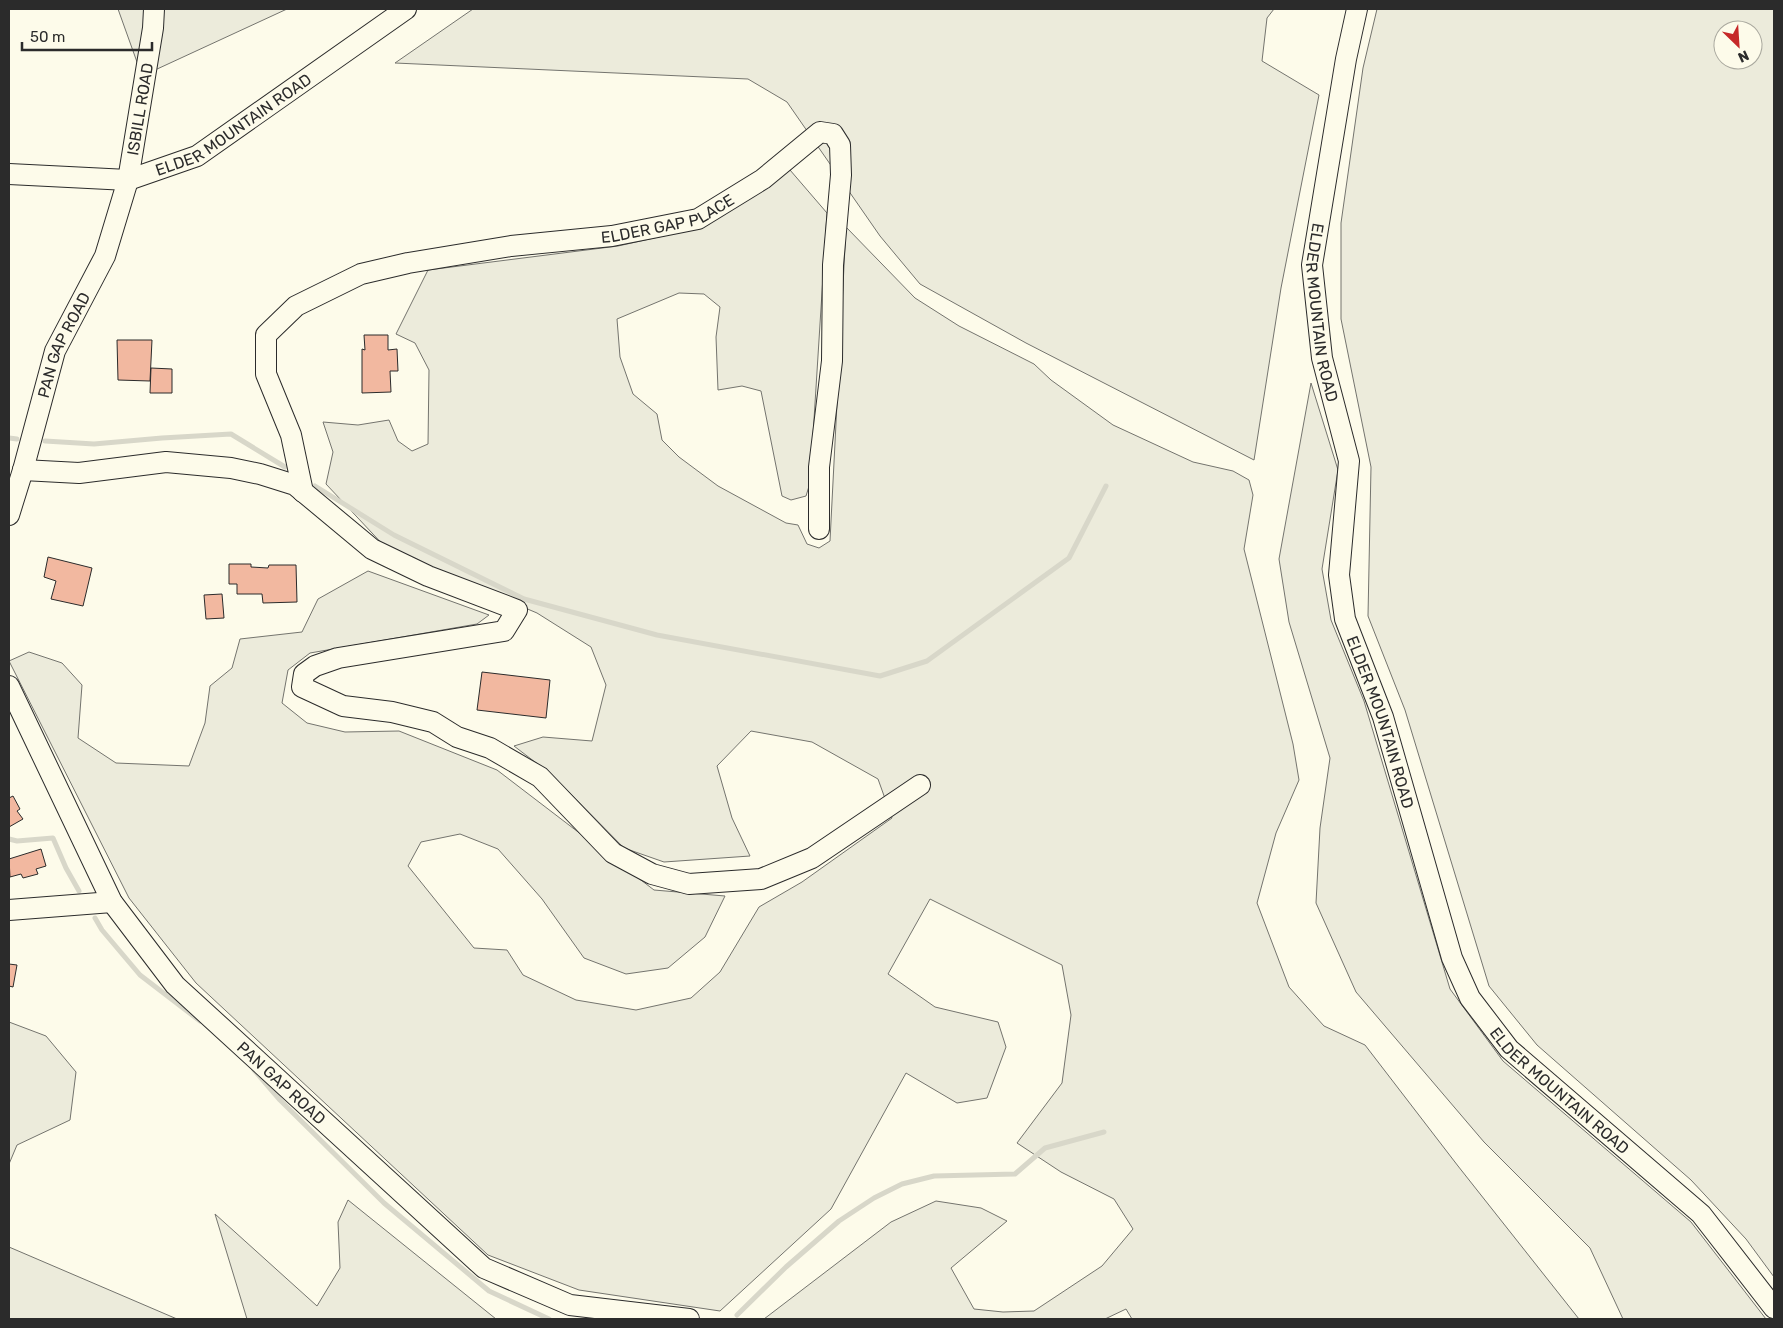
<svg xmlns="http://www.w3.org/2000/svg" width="1783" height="1328" viewBox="0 0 1783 1328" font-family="Rubik,sans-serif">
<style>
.green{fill:#ecebdb;stroke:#74746e;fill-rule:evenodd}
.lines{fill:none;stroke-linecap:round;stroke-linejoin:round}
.stream{stroke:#d8d7c9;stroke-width:5}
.building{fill:#f2b8a0;stroke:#2b2b2b}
.minor-casing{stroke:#2b2b2b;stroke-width:22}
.minor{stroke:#fdfbea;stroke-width:20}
.labels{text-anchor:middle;stroke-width:4;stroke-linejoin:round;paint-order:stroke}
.street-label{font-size:16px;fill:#2b2b2b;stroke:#fdfbea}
</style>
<rect width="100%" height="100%" fill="#fdfbea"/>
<path class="green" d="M118 9H287L142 76Z
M473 9H1274L1267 18 1262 61 1319 95 1281 288 1254 460 1026 343 920 284 880 236 787 102 748 79 395 63Z
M1377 9H1774V1277L1746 1239 1691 1180 1537 1045 1489 986 1405 710 1368 616 1371 467 1341 319V223L1363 68ZM1723 30H1753V60H1723Z
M790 170 827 213 810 483 806 496 791 500 782 496 761 391 742 386 718 390 716 337 720 307 704 294 679 293 617 319 620 357 633 394 657 414 662 440 679 457 718 486 786 523 798 525 807 544 819 548 830 541 846 227 915 298 959 326 1034 364 1051 380 1113 425 1193 462 1233 471 1249 480 1253 495 1244 549 1293 744 1299 780 1276 833 1257 903 1289 987 1324 1026 1365 1045 1458 1166 1579 1319H1132L1126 1309 1105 1319H764L891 1222 936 1201 981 1208 1007 1221 951 1268 974 1309 1003 1312 1034 1311 1102 1266 1133 1229 1114 1199 1061 1172 1017 1143 1062 1083 1071 1015 1062 965 930 899 888 974 935 1007 998 1022 1006 1047 987 1098 957 1103 906 1073 831 1209 720 1311 579 1290 488 1255 196 983 129 898 9 661 29 652 62 663 82 685 78 738 116 763 189 766 205 723 210 686 232 668 240 639 302 632 318 599 368 571 489 615 477 624 310 653 288 670 282 703 307 723 345 732 399 731 497 770 654 890 725 896 705 937 668 968 626 974 584 958 542 899 498 849 460 834 421 842 408 866 474 948 507 950 523 975 576 1000 636 1010 691 998 720 972 759 907 802 882 892 818 878 779 812 742 751 731 717 766 732 818 750 856 664 862 624 848 552 775 514 746 543 737 592 741 606 685 591 647 537 613 388 550 326 484 333 452 323 422 358 425 389 420 398 441 412 451 428 444 429 370 415 343 396 334 428 270 618 246 699 228Z
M1311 383 1338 470 1322 569 1331 620 1364 701 1450 989 1503 1061 1691 1222 1766 1319H1623L1590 1248 1484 1142 1356 992 1316 903 1320 828 1330 758 1289 622 1279 559Z
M9 1022 46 1036 76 1072 70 1120 17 1145 9 1164Z
M348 1200 496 1319H247L215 1214 317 1306 340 1268 338 1222Z
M9 1247 177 1319H9Z"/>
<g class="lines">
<path class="stream" d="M9 438 17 439
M45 441 94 444 162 438 231 434 285 467
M315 486 394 535 524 599 657 635 880 676 927 661 1069 558 1106 486
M9 839 17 841 53 838 66 868 79 891
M95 918 102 930 140 975 200 1021
M254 1070 280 1100 384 1203 489 1291 549 1319
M737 1315 786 1267 839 1221 874 1198 902 1184 934 1176 1015 1174 1045 1148 1104 1132"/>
</g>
<path class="building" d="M364 335H388V350L397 349 398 371H390L391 392 362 393V349L365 350Z
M117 340H152L150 381 118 380Z
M151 368 172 369V393H150Z
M48 557 92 568 83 606 51 599 56 581 44 577Z
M229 564H251V567L268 568 269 565H296L297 602 263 603 262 594H237V584H229Z
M222 594 224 618 206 619 204 595Z
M482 672 550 680 546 718 477 710Z
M13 796 20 809 17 811 23 819 9 827V798Z
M41 849 46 866 36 869 38 874 23 878 21 874 10 877 9 859Z
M9 964 17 965 13 987 9 986Z"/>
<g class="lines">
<defs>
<g id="minor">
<path id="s1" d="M1357 9 1346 59 1312 265 1322 358 1349 461 1339 575 1345 619 1383 717 1452 958 1470 998 1509 1049 1701 1214 1774 1308"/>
<path id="s2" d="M9 174 128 180 197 156 406 9"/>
<path d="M23 470 79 473 166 462 231 468 260 474 295 485 372 549 428 576 517 610 504 631 338 658 315 666 304 674 302 687 343 706 392 712 433 722 457 737 490 748 540 777 613 853 652 874 689 884 761 879 812 858 920 785"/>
<path id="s3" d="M303 492 291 435 266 374V335L296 306 361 274 408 263 511 246 612 236 698 219 763 179 820 132 833 134 840 145 841 175 833 265 832 361 819 467V529"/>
<path id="s4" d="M9 515 23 470 55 351 105 256 128 180 153 28 154 9"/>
<path id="s5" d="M9 686 112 902 175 985 484 1268 570 1305 689 1319"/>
<path d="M9 910 112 902"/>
</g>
</defs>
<use href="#minor" class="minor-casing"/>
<use href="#minor" class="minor"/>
</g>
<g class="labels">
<g class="street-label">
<text dy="6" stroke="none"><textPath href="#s4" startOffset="429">ISBILL ROAD</textPath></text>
<text dy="6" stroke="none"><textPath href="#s2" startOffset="239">ELDER MOUNTAIN ROAD</textPath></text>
<text dy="6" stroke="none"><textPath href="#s3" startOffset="590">ELDER GAP PLACE</textPath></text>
<text dy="6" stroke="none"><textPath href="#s1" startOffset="308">ELDER MOUNTAIN ROAD</textPath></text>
<text dy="6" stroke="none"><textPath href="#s4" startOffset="179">PAN GAP ROAD</textPath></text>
<text dy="6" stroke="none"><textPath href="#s1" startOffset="728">ELDER MOUNTAIN ROAD</textPath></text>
<text dy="6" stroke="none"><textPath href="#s5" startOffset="488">PAN GAP ROAD</textPath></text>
<text dy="6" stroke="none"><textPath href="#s1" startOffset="1148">ELDER MOUNTAIN ROAD</textPath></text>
</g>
</g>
<rect width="1783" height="1328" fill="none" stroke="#2b2b2b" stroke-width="20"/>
<g transform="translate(1738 45) rotate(155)"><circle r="24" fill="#fdfbea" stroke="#a9a89e"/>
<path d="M0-4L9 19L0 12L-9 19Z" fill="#c62828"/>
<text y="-8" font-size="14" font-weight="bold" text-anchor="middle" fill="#2b2b2b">N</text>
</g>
<path d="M22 42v8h130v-8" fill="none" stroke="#2b2b2b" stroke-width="2.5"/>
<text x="30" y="42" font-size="15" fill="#2b2b2b" stroke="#fdfbea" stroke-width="4" paint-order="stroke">50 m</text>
</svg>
